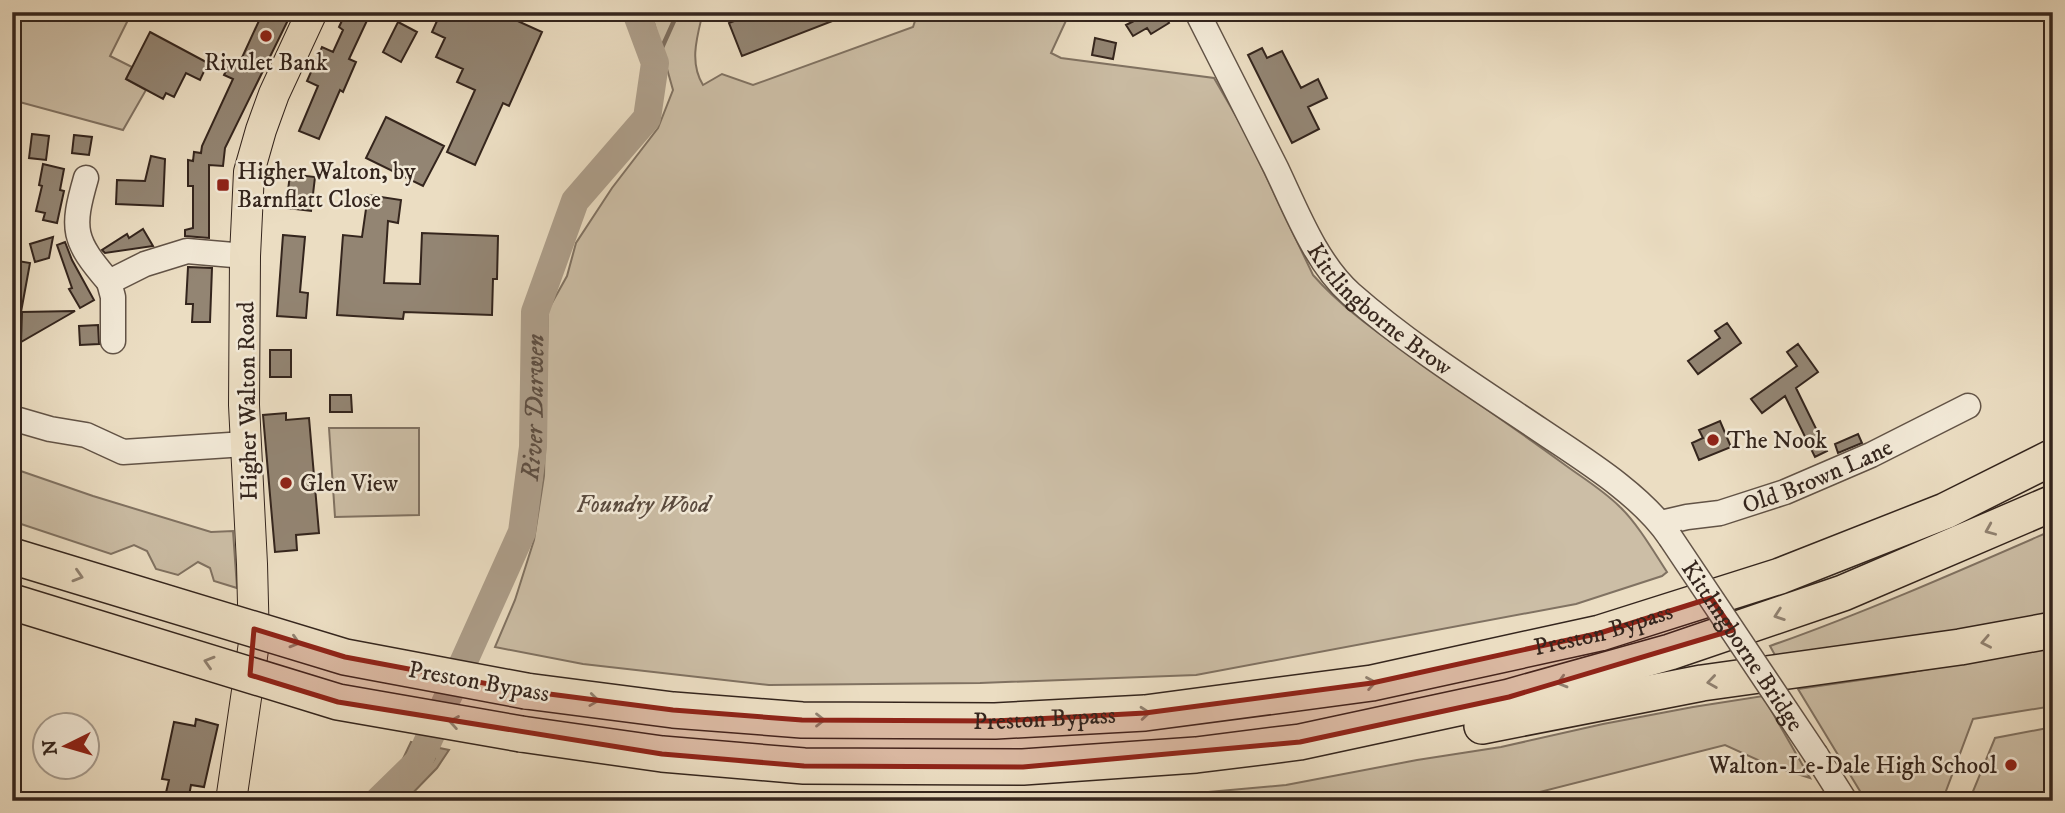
<svg xmlns="http://www.w3.org/2000/svg" width="2065" height="813" viewBox="0 0 2065 813" font-family="'IM FELL DW Pica',serif">
<style>
.green{fill:#ccbea6;stroke:#807262;stroke-width:2}
.water{fill:#ad9e8a;stroke:#7d6e5e;stroke-width:2}
.lines{fill:none;stroke-linecap:round;stroke-linejoin:round}
.shore{stroke:#706254;stroke-width:2}
.stream{stroke:#7d6e5e;stroke-width:4.5}
.river{stroke:#ad9e8a;stroke-width:28}
.building{fill:#938573;stroke:#34251d;stroke-width:2}
.minor-casing{stroke:#625346;stroke-width:27}
.major-casing{stroke:#34251d;stroke-width:32}
.highway-casing{stroke:#34251d;stroke-width:38}
.minor{stroke:#f2e9d7;stroke-width:24}
.major{stroke:#ebddc2;stroke-width:30}
.highway{stroke:#ebddc2;stroke-width:35}
.minor-bridge-casing{stroke:#625346;stroke-width:27;stroke-linecap:butt}
.highway-bridge-casing{stroke:#34251d;stroke-width:38;stroke-linecap:butt}
.minor-bridge{stroke:#f2e9d7;stroke-width:24}
.highway-bridge{stroke:#ebddc2;stroke-width:35}
.oneway{stroke:#908170}
.marked{fill:#8f2418;fill-opacity:0.2;stroke:#8f2418;stroke-width:5;stroke-linejoin:round}
.poi-dot{fill:#8f2418;stroke:#f2e9d7;stroke-width:2.5}
.labels{text-anchor:middle;stroke-width:5;stroke-linejoin:round;paint-order:stroke}
.poi-label{font-size:24px;fill:#34251d;stroke:#f2e9d7;text-anchor:start}
.street-label{font-size:24px;fill:#34251d;stroke:#f2e9d7}
.park-label{font-size:24px;font-style:italic;fill:#5a4b3f;stroke:#f2e9d7}
.water-label{font-size:26px;font-style:italic;fill:#5e4f43;stroke:#f2e9d7}
</style>
<rect width="100%" height="100%" fill="#ebddc2"/>
<filter id="stains"><feTurbulence type="fractalNoise" baseFrequency=".00286" numOctaves="4"/><feColorMatrix values="0 0 0 0 .2 0 0 0 0 .09 0 0 0 0 .02 0 0 0 .5 -.17"/></filter>
<radialGradient id="worn" r=".72"><stop offset=".6" stop-color="#630" stop-opacity="0"/><stop offset="1" stop-color="#630" stop-opacity=".3"/></radialGradient>
<path class="green" d="M12 12H132L110 56 132 67 126 79 146 90 123 130 12 100Z
M651 12H703C697 37 689 62 703 85L722 74 753 85 913 27 918 12H1070L1051 53 1061 58 1214 78 1244 130 1313 275C1341 307 1377 332 1412 357 1461 392 1512 426 1561 462 1581 477 1602 489 1620 507 1637 523 1654 552 1667 572L1662 576 1576 604 1196 675 980 683 769 685 583 664 495 647 515 600 534 540 544 476 548 310 567 276 576 243 612 188 658 128 673 90Z
M329 428H419V515L335 517Z
M12 468 93 496 211 532 233 531 237 588 214 581 210 568 198 562 178 575 156 569 147 551 134 545 111 554 12 521Z
M2053 530V614L2016 622 1776 657 1770 646C1866 612 1959 571 2053 530Z
M2053 648V706L1973 719 1946 791 1944 801H1866L1798 689 1888 676Z
M1763 696 1810 778 1769 765 1725 745 1504 801H1108L1286 785 1417 760 1501 747 1603 724 1693 707Z
M2053 727V801H1969L1995 738Z"/>
<path class="water" d="M411 742 449 750 437 768 405 801H361L401 763Z"/>
<g class="lines">
<path class="shore" d="M371 801 406 768 415 751 434 754 435 758 432 763 403 793 401 801"/>
<path class="stream" d="M655 63 678 12"/>
<path class="river" id="s1" d="M378 801 419 761 522 532 533 447 535 312 575 201 647 118 655 63 636 12"/>
</g>
<path class="building" d="M263 12H292L225 148 223 166 209 165V238L185 236V230L193 228V186H188V160L193 161 194 152 201 153 202 146 233 79 224 75 232 59 240 62Z
M346 12H371L349 59 356 62 343 92 340 90 319 139 299 131 318 86 307 81 322 47 333 52 343 30 339 27Z
M441 12H498L542 32 509 106 503 103 475 165 447 152 475 90 457 82 463 69 436 57 445 38 432 32Z
M757 12H853V13L742 56 729 23Z
M1132 12H1163L1169 23 1151 34 1147 28 1133 36 1126 25 1136 20Z
M398 22 417 32 401 62 383 52Z
M150 32 208 63 200 80 186 73 174 97 166 93 163 99 126 79Z
M1095 38 1116 43 1113 59 1092 55Z
M1262 48 1267 58 1282 51 1301 88 1318 79 1327 98 1308 107 1319 129 1292 143 1248 55Z
M386 117 444 146 423 186 366 158Z
M32 134 49 136 46 160 29 158Z
M74 135 92 137 89 155 72 153Z
M151 156 165 159 163 206 116 204 117 180 145 181Z
M43 164 64 169 60 190 64 191 57 223 43 220 45 213 36 211 42 186 39 185Z
M290 174 315 177 311 211 286 208Z
M368 195 401 200 398 223 388 221 384 283 420 284 422 233 498 236 497 279H493L492 315 404 312 403 319 337 315 343 235 362 237Z
M143 229 153 246 105 253 102 250 127 234 129 238Z
M283 235 305 237 300 292 308 293 306 318 277 316Z
M53 237 49 258 35 262 30 244Z
M65 242 72 260 94 300 80 308 69 289 72 288 57 245Z
M12 260 30 263 19 323H12Z
M188 267 212 268 210 322H192L193 304H186Z
M75 311 21 342 22 312Z
M1727 323 1741 343 1698 374 1688 361 1720 338 1715 331Z
M98 325 99 344 80 345 79 326Z
M1798 344 1818 372 1796 388 1827 451 1815 457 1785 396 1762 413 1751 399 1797 366 1787 352Z
M270 350H291V377H270Z
M330 395H351L352 412H330Z
M286 413V420L309 418 319 533 296 535 297 550 275 552 263 415Z
M1720 421 1731 447 1699 460 1692 443 1703 438 1699 430Z
M1858 434 1862 443 1838 453 1835 444Z
M196 719 218 725 204 787 191 785 188 801H164L169 780 162 779 174 722 195 726Z"/>
<g class="lines">
<defs>
<g id="minor">
<path id="s2" d="M1197 12C1223 64 1250 116 1276 168 1296 210 1316 263 1351 294 1409 345 1476 387 1540 430 1583 459 1641 494 1670 537"/>
<path d="M86 178C71 230 73 240 109 282L145 264 187 251 245 256"/>
<path d="M109 282 113 297V341"/>
<path d="M12 418 50 429 86 435 123 452 245 444"/>
<path id="s3" d="M1661 523 1687 517 1720 513 1785 492 1871 455 1968 406"/>
<path d="M1816 755 1845 801"/>
</g>
<path id="major" d="M231 801 254 643 252 564 244 405 245 256 249 172 261 130 274 94 312 12"/>
<g id="highway">
<path id="s4" d="M526 691 673 710 802 720 995 721 1145 713 1372 683 1600 633 1780 576 1945 511 2053 457"/>
<path d="M1482 726 1702 683 1960 647 2053 630"/>
<path d="M521 734 662 754 804 766 1023 767 1196 755 1300 742 1509 697 1670 652 1843 593 2053 503"/>
</g>
</defs>
<use href="#minor" class="minor-casing"/>
<use href="#major" class="major-casing"/>
<use href="#highway" class="highway-casing"/>
<use href="#minor" class="minor"/>
<use href="#major" class="major"/>
<use href="#highway" class="highway"/>
<defs>
<g id="minor-bridge">
<path id="s5" d="M1670 537 1816 755"/>
</g>
<path id="highway-bridge" d="M12 556 345 657 526 691
M12 602 338 702 521 734"/>
</defs>
<use href="#minor-bridge" class="minor-bridge-casing"/>
<use href="#highway-bridge" class="highway-bridge-casing"/>
<use href="#minor-bridge" class="minor-bridge"/>
<use href="#highway-bridge" class="highway-bridge"/>
</g>
<defs><path id="oneway-chevron" d="M-2-3.5L2.5 0L-2 3.5" fill="none" stroke-width="1.6" stroke-linecap="round" stroke-linejoin="round" transform="scale(1.75)"/></defs>
<g class="oneway">
<use href="#oneway-chevron" transform="translate(1990 530) rotate(157)"/>
<use href="#oneway-chevron" transform="translate(78 576) rotate(17)"/>
<use href="#oneway-chevron" transform="translate(1779 615) rotate(161)"/>
<use href="#oneway-chevron" transform="translate(295 642) rotate(17)"/>
<use href="#oneway-chevron" transform="translate(1986 642) rotate(169)"/>
<use href="#oneway-chevron" transform="translate(209 662) rotate(-163)"/>
<use href="#oneway-chevron" transform="translate(1562 682) rotate(164)"/>
<use href="#oneway-chevron" transform="translate(1712 682) rotate(172)"/>
<use href="#oneway-chevron" transform="translate(1371 683) rotate(-10)"/>
<use href="#oneway-chevron" transform="translate(594 700) rotate(7)"/>
<use href="#oneway-chevron" transform="translate(1145 713) rotate(-5)"/>
<use href="#oneway-chevron" transform="translate(820 720)"/>
<use href="#oneway-chevron" transform="translate(454 722) rotate(-170)"/>
</g>
<path class="marked" d="M1711 598 1733 630 1509 697 1300 742 1023 767 804 766 662 754 338 702 250 675 254 629 345 657 526 691 673 710 802 720 995 721 1145 713 1372 683 1600 633Z"/>
<g class="poi-dot">
<circle cx="266" cy="36" r="7"/>
<rect x="216" y="178" width="14" height="14" rx="3.5"/>
<circle cx="1713" cy="440" r="7"/>
<circle cx="286" cy="483" r="7"/>
<circle cx="2011" cy="765" r="7"/>
</g>
<g class="labels">
<g class="poi-label">
<text x="266" y="70" text-anchor="middle">Rivulet Bank</text>
<text x="237" y="179">Higher Walton, by<tspan x="237" dy="28">Barnflatt Close</tspan></text>
<text x="1727" y="448">The Nook</text>
<text x="300" y="491">Glen View</text>
<text x="1997" y="773" text-anchor="end">Walton-Le-Dale High School</text>
</g>
<g class="street-label">
<text dy="8" stroke="none"><textPath href="#s2" startOffset="354">Kittlingborne Brow</textPath></text>
<text transform="translate(247 401) rotate(-91)" y="8">Higher Walton Road</text>
<text dy="8" stroke="none"><textPath href="#s3" startOffset="164">Old Brown Lane</textPath></text>
<text dy="8" stroke="none"><textPath href="#s4" startOffset="1087">Preston Bypass</textPath></text>
<text dy="8" stroke="none"><textPath href="#s5" startOffset="131">Kittlingborne Bridge</textPath></text>
<text transform="translate(479 681) rotate(10)" y="8">Preston Bypass</text>
<text dy="8" stroke="none"><textPath href="#s4" startOffset="520">Preston Bypass</textPath></text>
</g>
<g class="park-label">
<text x="643" y="512">Foundry Wood</text>
</g>
<g class="water-label">
<text dy="9" stroke="none"><textPath href="#s1" startOffset="434">River Darwen</textPath></text>
</g>
</g>
<rect width="2065" height="813" fill="none" stroke="#ebddc2" stroke-width="42"/>
<rect x="14" y="14" width="2037" height="785" fill="none" stroke="#34251d" stroke-width="3.5"/>
<rect x="21" y="21" width="2023" height="771" fill="none" stroke="#34251d" stroke-width="2"/>
<g transform="translate(66 746) rotate(265)"><circle r="33" fill="#f2e9d7" stroke="#a69b8d" stroke-width="2"/>
<path d="M0-5L12 26L0 18L-12 26Z" fill="#8f2418"/>
<text y="-10" font-size="19" font-weight="bold" text-anchor="middle" fill="#34251d">N</text>
</g>
<rect width="100%" height="100%" filter="url(#stains)"/>
<rect width="100%" height="100%" fill="url(#worn)"/>
</svg>
